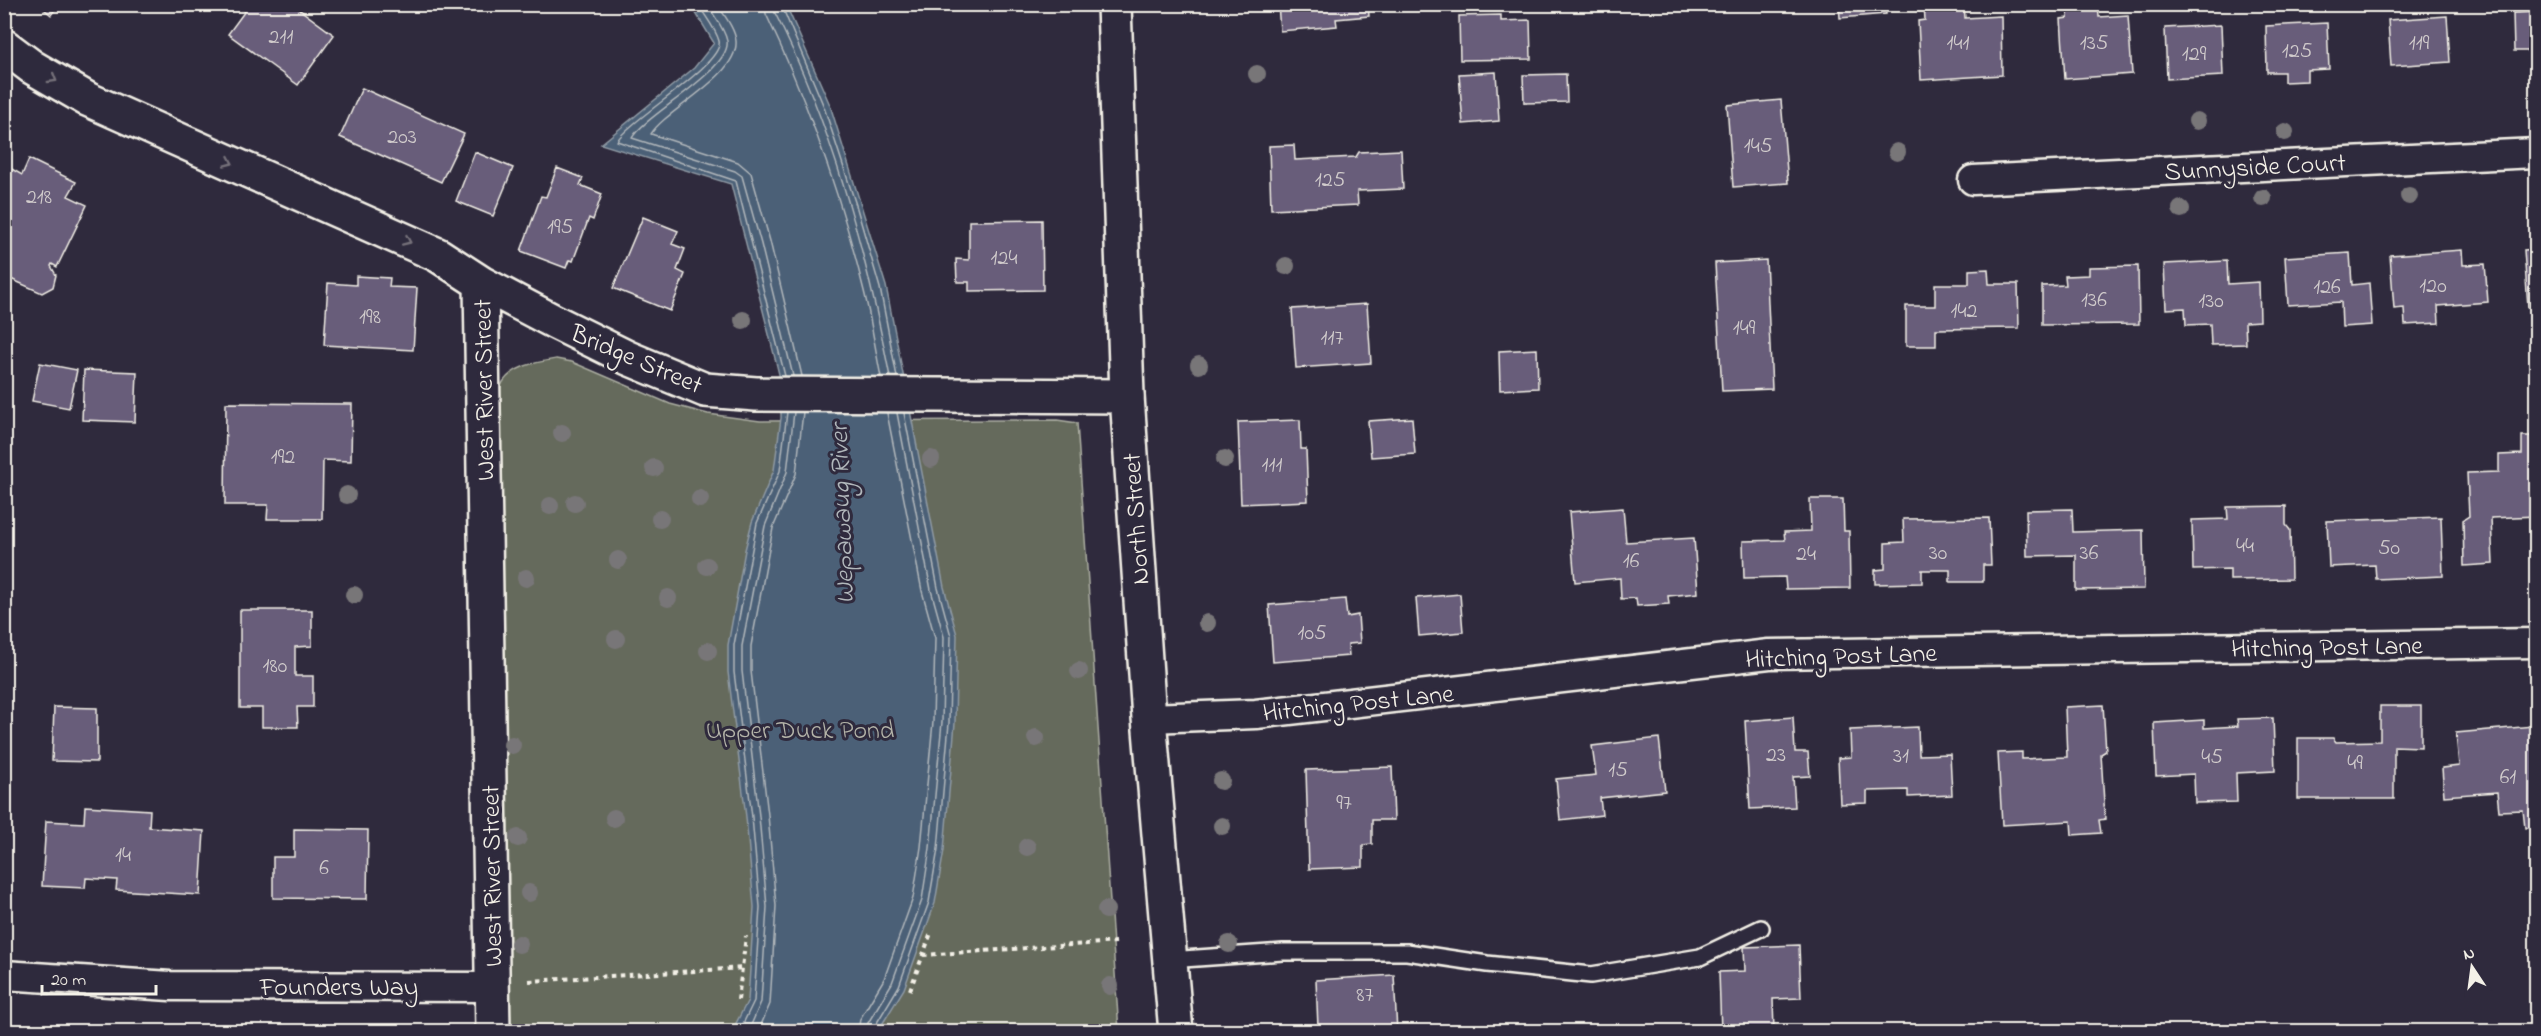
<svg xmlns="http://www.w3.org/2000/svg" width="2541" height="1036" viewBox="0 0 2541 1036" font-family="'Indie Flower',sans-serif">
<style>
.green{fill:#656a5c;stroke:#acaea2;stroke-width:1.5}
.water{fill:#4c6077;stroke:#8f9aa4;stroke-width:1.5}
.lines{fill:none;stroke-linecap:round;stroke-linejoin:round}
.shore{stroke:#b1b7bb;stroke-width:1.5}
.building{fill:#685d7a;stroke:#f4f1e8;stroke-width:1.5}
.service-casing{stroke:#f4f1e8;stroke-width:20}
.minor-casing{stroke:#f4f1e8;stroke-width:33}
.tertiary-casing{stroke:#f4f1e8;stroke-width:38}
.secondary-casing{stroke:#f4f1e8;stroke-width:38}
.path{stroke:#f4f1e8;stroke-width:4;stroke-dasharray:4.5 4.5;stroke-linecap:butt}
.service{stroke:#2f2a3d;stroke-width:15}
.minor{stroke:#2f2a3d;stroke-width:28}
.tertiary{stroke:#2f2a3d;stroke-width:33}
.secondary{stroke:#2f2a3d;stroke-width:33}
.tree{fill:#787678}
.oneway{stroke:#747079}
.labels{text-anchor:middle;stroke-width:6;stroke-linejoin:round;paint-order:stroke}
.number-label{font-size:22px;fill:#d1cccc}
.street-label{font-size:26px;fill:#f4f1e8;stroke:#2f2a3d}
.park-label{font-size:26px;fill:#b4b4a9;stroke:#2f2a3d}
.water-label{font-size:27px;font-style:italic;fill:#b1b7bb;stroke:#2f2a3d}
</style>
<rect width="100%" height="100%" fill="#2f2a3d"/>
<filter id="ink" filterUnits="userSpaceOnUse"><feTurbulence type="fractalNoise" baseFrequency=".0167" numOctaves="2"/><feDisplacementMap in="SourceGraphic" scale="12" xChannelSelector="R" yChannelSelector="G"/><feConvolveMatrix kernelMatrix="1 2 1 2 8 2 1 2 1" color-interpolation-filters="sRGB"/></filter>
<g filter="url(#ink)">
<path class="green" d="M556 359 572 362 670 404 708 414 760 421 1057 420 1077 423 1119 1031H507L497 410C498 403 498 392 501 386 510 366 537 362 556 359Z"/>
<path class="water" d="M691 5H786L830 105 886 286 944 587 957 635 955 723 944 850 935 903 904 989 878 1031H732L748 1000 754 907 746 817 728 672V645L745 550 752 522 774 470 781 418V382L731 184 601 144 694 68 714 43Z"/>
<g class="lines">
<path class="shore" d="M698 4C704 15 716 29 719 41 725 63 629 120 617 141L736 181 785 376
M707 4C713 15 725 29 727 41 732 69 645 115 632 138L735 171 742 176 761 244 793 376
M717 4C724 15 735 29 736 41 739 76 665 110 651 134L738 162 751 173 770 241 802 376
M765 4 766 14C808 102 841 197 864 291 871 319 875 348 881 377
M774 4V11C832 125 866 252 890 377
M781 4 824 107 856 205 880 288 897 377
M739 1032 754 1001 760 907 752 817 734 672V645L757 523 780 471 787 412
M748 1032 761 1002 767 907 759 816 742 671V646L765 526 787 472 794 412
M758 1032 770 1004 776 906 768 815 751 671V646L773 528 796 474 803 412
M858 1032 860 1019 884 979 913 898 921 847 933 722 935 638 922 591 887 413
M867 1032 868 1023 892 983 922 900 930 848 942 722 944 637 931 590 897 413
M874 1032 875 1026 899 986 929 902 938 849 949 723 951 636 938 588 904 413"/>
</g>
<path class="building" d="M38 4H59L51 15Z
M250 4H292L334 35 298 85 228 34Z
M1278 4H1368L1369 16 1336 19 1337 26 1280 31Z
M1839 4H1885L1886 14 1840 18Z
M1924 4H1964L1965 18 2001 16 2002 75 1921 80 1918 21 1925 20Z
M2067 4H2098L2099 17 2128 15 2132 74 2065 79 2061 19 2068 18Z
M2536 12V56L2535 51H2514L2513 13Z
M1501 15V21L1530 20 1531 59 1460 60 1459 16Z
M2447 16 2450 62 2391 66 2388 20Z
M2327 23 2329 69 2307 70V81L2284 82V72H2267L2266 26Z
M2221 25 2223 76 2167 79 2165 28Z
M1496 72 1499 121 1463 124 1459 74Z
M1566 74 1567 102 1524 103 1523 75Z
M362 88 464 134 441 182 340 137Z
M1781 100 1788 183 1733 187 1727 105Z
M1294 145 1295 160 1356 157 1359 152 1401 150 1403 189 1357 191 1358 205 1271 209 1269 146Z
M475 152 513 168 493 216 456 201Z
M29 159 76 182 68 196 87 205 57 267 52 264 51 266 56 275 53 287 42 293 4 276V179L10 168 22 175Z
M557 168 583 178 580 185 602 194 593 220 589 218 573 261 569 260 566 268 521 251 541 196 546 197Z
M643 217 678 231 672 244 685 249 677 270 685 274 670 311 613 288Z
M1042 220 1043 290 969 291V282H957L956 259 969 260V221Z
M2536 249V307H2528L2524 250Z
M2462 250 2463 265 2485 264 2488 302 2438 306 2439 323 2405 325 2404 308 2394 309 2390 255Z
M2350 253 2352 285 2369 283 2372 325 2342 327 2341 302 2288 305 2285 257Z
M1766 260 1772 389 1722 391 1715 263Z
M2227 261 2228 284 2259 282 2260 321 2245 322 2246 344 2211 345 2210 324 2186 325 2185 308 2166 309 2164 264Z
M2138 266 2139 324 2042 325V286L2066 285 2065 276 2089 275V267Z
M1988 269 1989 284H2018L2019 328 1936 329V346H1906V306H1935V284H1969V270Z
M356 276 390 278 389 287 417 288 413 350 324 345 328 283 356 285Z
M1367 304 1371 363 1296 368 1292 309Z
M1537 349 1538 388 1500 390 1499 351Z
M40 363 77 370 69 408 32 401Z
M84 370 137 372 135 422 82 420Z
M226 403 352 404 351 461 323 460 322 519H267L268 505H225Z
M1412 418 1415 454 1371 457 1368 421Z
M1300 420 1301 449H1306L1308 501 1241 504 1238 422Z
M2522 436H2536V516L2491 518 2493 564 2464 566 2463 520 2469 516 2467 473 2499 472V455L2522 454Z
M1810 499H1843L1844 531H1849L1850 588 1786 589 1785 577 1744 578 1743 541 1785 540 1784 532 1811 531Z
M2286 506V525L2290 530 2291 579 2230 580V569L2193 570 2192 520 2228 519 2227 507Z
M1623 508 1626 542 1694 538 1698 593 1668 596 1669 604 1637 606 1636 598 1621 599 1620 578 1575 582 1569 512Z
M2072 509 2073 532 2143 530 2144 589 2076 590V555L2027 556 2026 510Z
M2441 517 2443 576 2376 579 2375 565 2329 567 2327 521Z
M1989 518 1991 565H1983V582H1950V570H1922V583L1875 584V570L1885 569V543L1904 542 1903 519Z
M1460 594 1463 632 1419 636 1416 598Z
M1345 599 1347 617 1358 615 1360 643 1348 644 1349 656 1273 662 1269 605Z
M240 610H312V646L295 647V676H313V707H297L298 727H262V708H240Z
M2103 705 2106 751 2101 754 2105 819 2099 820 2101 833 2072 835 2071 821 2002 825 1998 753 2022 752V759L2067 757 2065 707Z
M2380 706H2421V747L2394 746V799H2298V738H2333L2336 742 2380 741Z
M54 707 97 708V762L52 761Z
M1793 717 1795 752H1808L1810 776 1793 777 1795 807 1750 809 1745 721Z
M2273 718 2275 771 2236 773 2237 802 2195 803 2194 774 2156 776 2154 723 2204 720V728L2238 726 2237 719Z
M2533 726 2536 764V827L2525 828 2523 810 2499 811 2497 792 2444 796 2442 768 2459 766 2456 733Z
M1918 727 1919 755 1950 754 1952 795 1908 797V790L1867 791V803L1840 804 1838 758 1851 757 1850 730Z
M1659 738 1665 791 1600 798 1602 815 1560 820 1556 779 1596 775 1592 746Z
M1392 767 1394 820H1372V844L1363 845V867L1309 869 1306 770Z
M85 806 150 810 149 827 204 831 200 895 116 890 117 880 86 878 85 888 42 886 46 821 84 823Z
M294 829 368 830 367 899 273 898V857H294Z
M1799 945 1801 998 1773 999 1774 1032H1721L1719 972 1745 971 1744 947Z
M1394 975 1397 1032H1341V1026L1318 1027 1316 980Z"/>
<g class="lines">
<defs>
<path id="service" d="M1169 960 1283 952H1407L1487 964 1591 975 1700 957 1761 928"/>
<path id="minor" d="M1973 180 2536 153
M1149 718 1256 714 1769 654 2536 643
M4 975 170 986 493 987"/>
<path id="tertiary" d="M4 46 32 67 87 99 438 255 481 283 555 322 628 358 705 390 756 394 1127 396
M481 283 493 1032"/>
<path id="secondary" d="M1114 4 1127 396 1149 718 1176 1032"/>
</defs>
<use href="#service" class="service-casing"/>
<use href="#minor" class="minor-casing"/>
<use href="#tertiary" class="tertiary-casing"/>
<use href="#secondary" class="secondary-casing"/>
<path class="path" d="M923 955 1117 942
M529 981 743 968
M910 990 931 933
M738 1000 746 936"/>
<use href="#service" class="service"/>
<use href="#minor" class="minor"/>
<use href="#tertiary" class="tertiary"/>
<use href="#secondary" class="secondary"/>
</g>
<g class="tree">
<circle cx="1257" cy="74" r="9"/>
<circle cx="2197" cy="121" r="9"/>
<circle cx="2285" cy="132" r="9"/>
<circle cx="1897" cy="152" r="9"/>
<circle cx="2409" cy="196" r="9"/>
<circle cx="2263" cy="198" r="9"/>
<circle cx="2181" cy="209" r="9"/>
<circle cx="1286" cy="266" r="9"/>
<circle cx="743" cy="320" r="9"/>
<circle cx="1199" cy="365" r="9"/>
<circle cx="562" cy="433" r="9"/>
<circle cx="931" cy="459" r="9"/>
<circle cx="1225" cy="459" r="9"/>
<circle cx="654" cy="468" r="9"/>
<circle cx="347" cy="495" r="9"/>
<circle cx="700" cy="499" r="9"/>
<circle cx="575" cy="503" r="9"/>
<circle cx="550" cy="506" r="9"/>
<circle cx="660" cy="519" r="9"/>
<circle cx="618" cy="560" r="9"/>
<circle cx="707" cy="566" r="9"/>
<circle cx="526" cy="578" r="9"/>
<circle cx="354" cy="595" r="9"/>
<circle cx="668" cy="598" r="9"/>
<circle cx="1207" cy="623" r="9"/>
<circle cx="616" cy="639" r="9"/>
<circle cx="708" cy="651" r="9"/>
<circle cx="1079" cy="671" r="9"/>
<circle cx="1036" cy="738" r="9"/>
<circle cx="512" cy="745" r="9"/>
<circle cx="1221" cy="781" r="9"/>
<circle cx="614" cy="818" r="9"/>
<circle cx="1222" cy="826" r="9"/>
<circle cx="518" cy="838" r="9"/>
<circle cx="1027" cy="847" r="9"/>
<circle cx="529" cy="893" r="9"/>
<circle cx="1106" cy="910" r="9"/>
<circle cx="519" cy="944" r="9"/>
<circle cx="1229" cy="944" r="9"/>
<circle cx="1110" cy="986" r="9"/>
</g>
<defs><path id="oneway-chevron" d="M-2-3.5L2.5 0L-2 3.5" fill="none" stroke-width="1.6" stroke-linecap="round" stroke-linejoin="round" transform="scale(1.5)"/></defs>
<g class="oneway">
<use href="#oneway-chevron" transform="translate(53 79) rotate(31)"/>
<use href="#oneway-chevron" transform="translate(229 162) rotate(24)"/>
<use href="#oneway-chevron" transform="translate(407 241) rotate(24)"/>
</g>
</g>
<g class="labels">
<g class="number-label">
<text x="281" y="43">211</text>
<text x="1958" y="49">141</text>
<text x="2094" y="49">135</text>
<text x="2419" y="49">119</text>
<text x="2297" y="57">125</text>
<text x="2194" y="60">129</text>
<text x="402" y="143">203</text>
<text x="1758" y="152">145</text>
<text x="1330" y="186">125</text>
<text x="39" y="203">218</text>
<text x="560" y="233">195</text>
<text x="1004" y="264">124</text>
<text x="2433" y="292">120</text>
<text x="2327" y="293">126</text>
<text x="2094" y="306">136</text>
<text x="2211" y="307">130</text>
<text x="1964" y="317">142</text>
<text x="370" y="323">198</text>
<text x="1744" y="334">149</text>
<text x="1332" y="344">117</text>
<text x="283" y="463">192</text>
<text x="1272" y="471">111</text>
<text x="2245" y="552">44</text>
<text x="2389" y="554">50</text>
<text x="1938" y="559">30</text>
<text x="2089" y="559">36</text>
<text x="1806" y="560">24</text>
<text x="1631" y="567">16</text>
<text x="1312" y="639">105</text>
<text x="275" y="672">180</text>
<text x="1776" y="761">23</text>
<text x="1901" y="762">31</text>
<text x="2212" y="763">45</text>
<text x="2355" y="769">49</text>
<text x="1618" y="776">15</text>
<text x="2508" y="783">61</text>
<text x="1344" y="809">97</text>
<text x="123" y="861">14</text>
<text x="324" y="874">6</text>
<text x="1365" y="1001">87</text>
</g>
<g class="street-label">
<text transform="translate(2255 166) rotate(-3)" y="9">Sunnyside Court</text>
<text transform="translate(637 358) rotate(23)" y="9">Bridge Street</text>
<text transform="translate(483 390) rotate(-91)" y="9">West River Street</text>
<text transform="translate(1135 519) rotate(-94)" y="9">North Street</text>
<text transform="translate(2327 646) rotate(-1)" y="9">Hitching Post Lane</text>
<text transform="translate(1841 655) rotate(-2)" y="9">Hitching Post Lane</text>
<text transform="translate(1358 702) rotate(-6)" y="9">Hitching Post Lane</text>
<text transform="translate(491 876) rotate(-91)" y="9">West River Street</text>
<text x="339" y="995">Founders Way</text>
</g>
<g class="park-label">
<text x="800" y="738">Upper Duck Pond</text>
</g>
<g class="water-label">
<text transform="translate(841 514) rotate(-92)" y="9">Wepawaug River</text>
</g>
</g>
<rect width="2541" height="1036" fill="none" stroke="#2f2a3d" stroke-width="24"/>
<rect x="12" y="12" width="2517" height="1012" fill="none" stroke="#f4f1e8" stroke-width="2" filter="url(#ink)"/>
<g transform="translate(2472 967) rotate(347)" stroke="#2f2a3d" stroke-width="4.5" paint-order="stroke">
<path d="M0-4.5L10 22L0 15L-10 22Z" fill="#f4f1e8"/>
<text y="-9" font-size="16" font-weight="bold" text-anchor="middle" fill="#f4f1e8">N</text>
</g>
<path d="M42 985v9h114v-9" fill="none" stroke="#f4f1e8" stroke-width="3"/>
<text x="51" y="985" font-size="18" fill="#f4f1e8" stroke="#2f2a3d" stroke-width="4.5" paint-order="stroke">20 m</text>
</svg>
